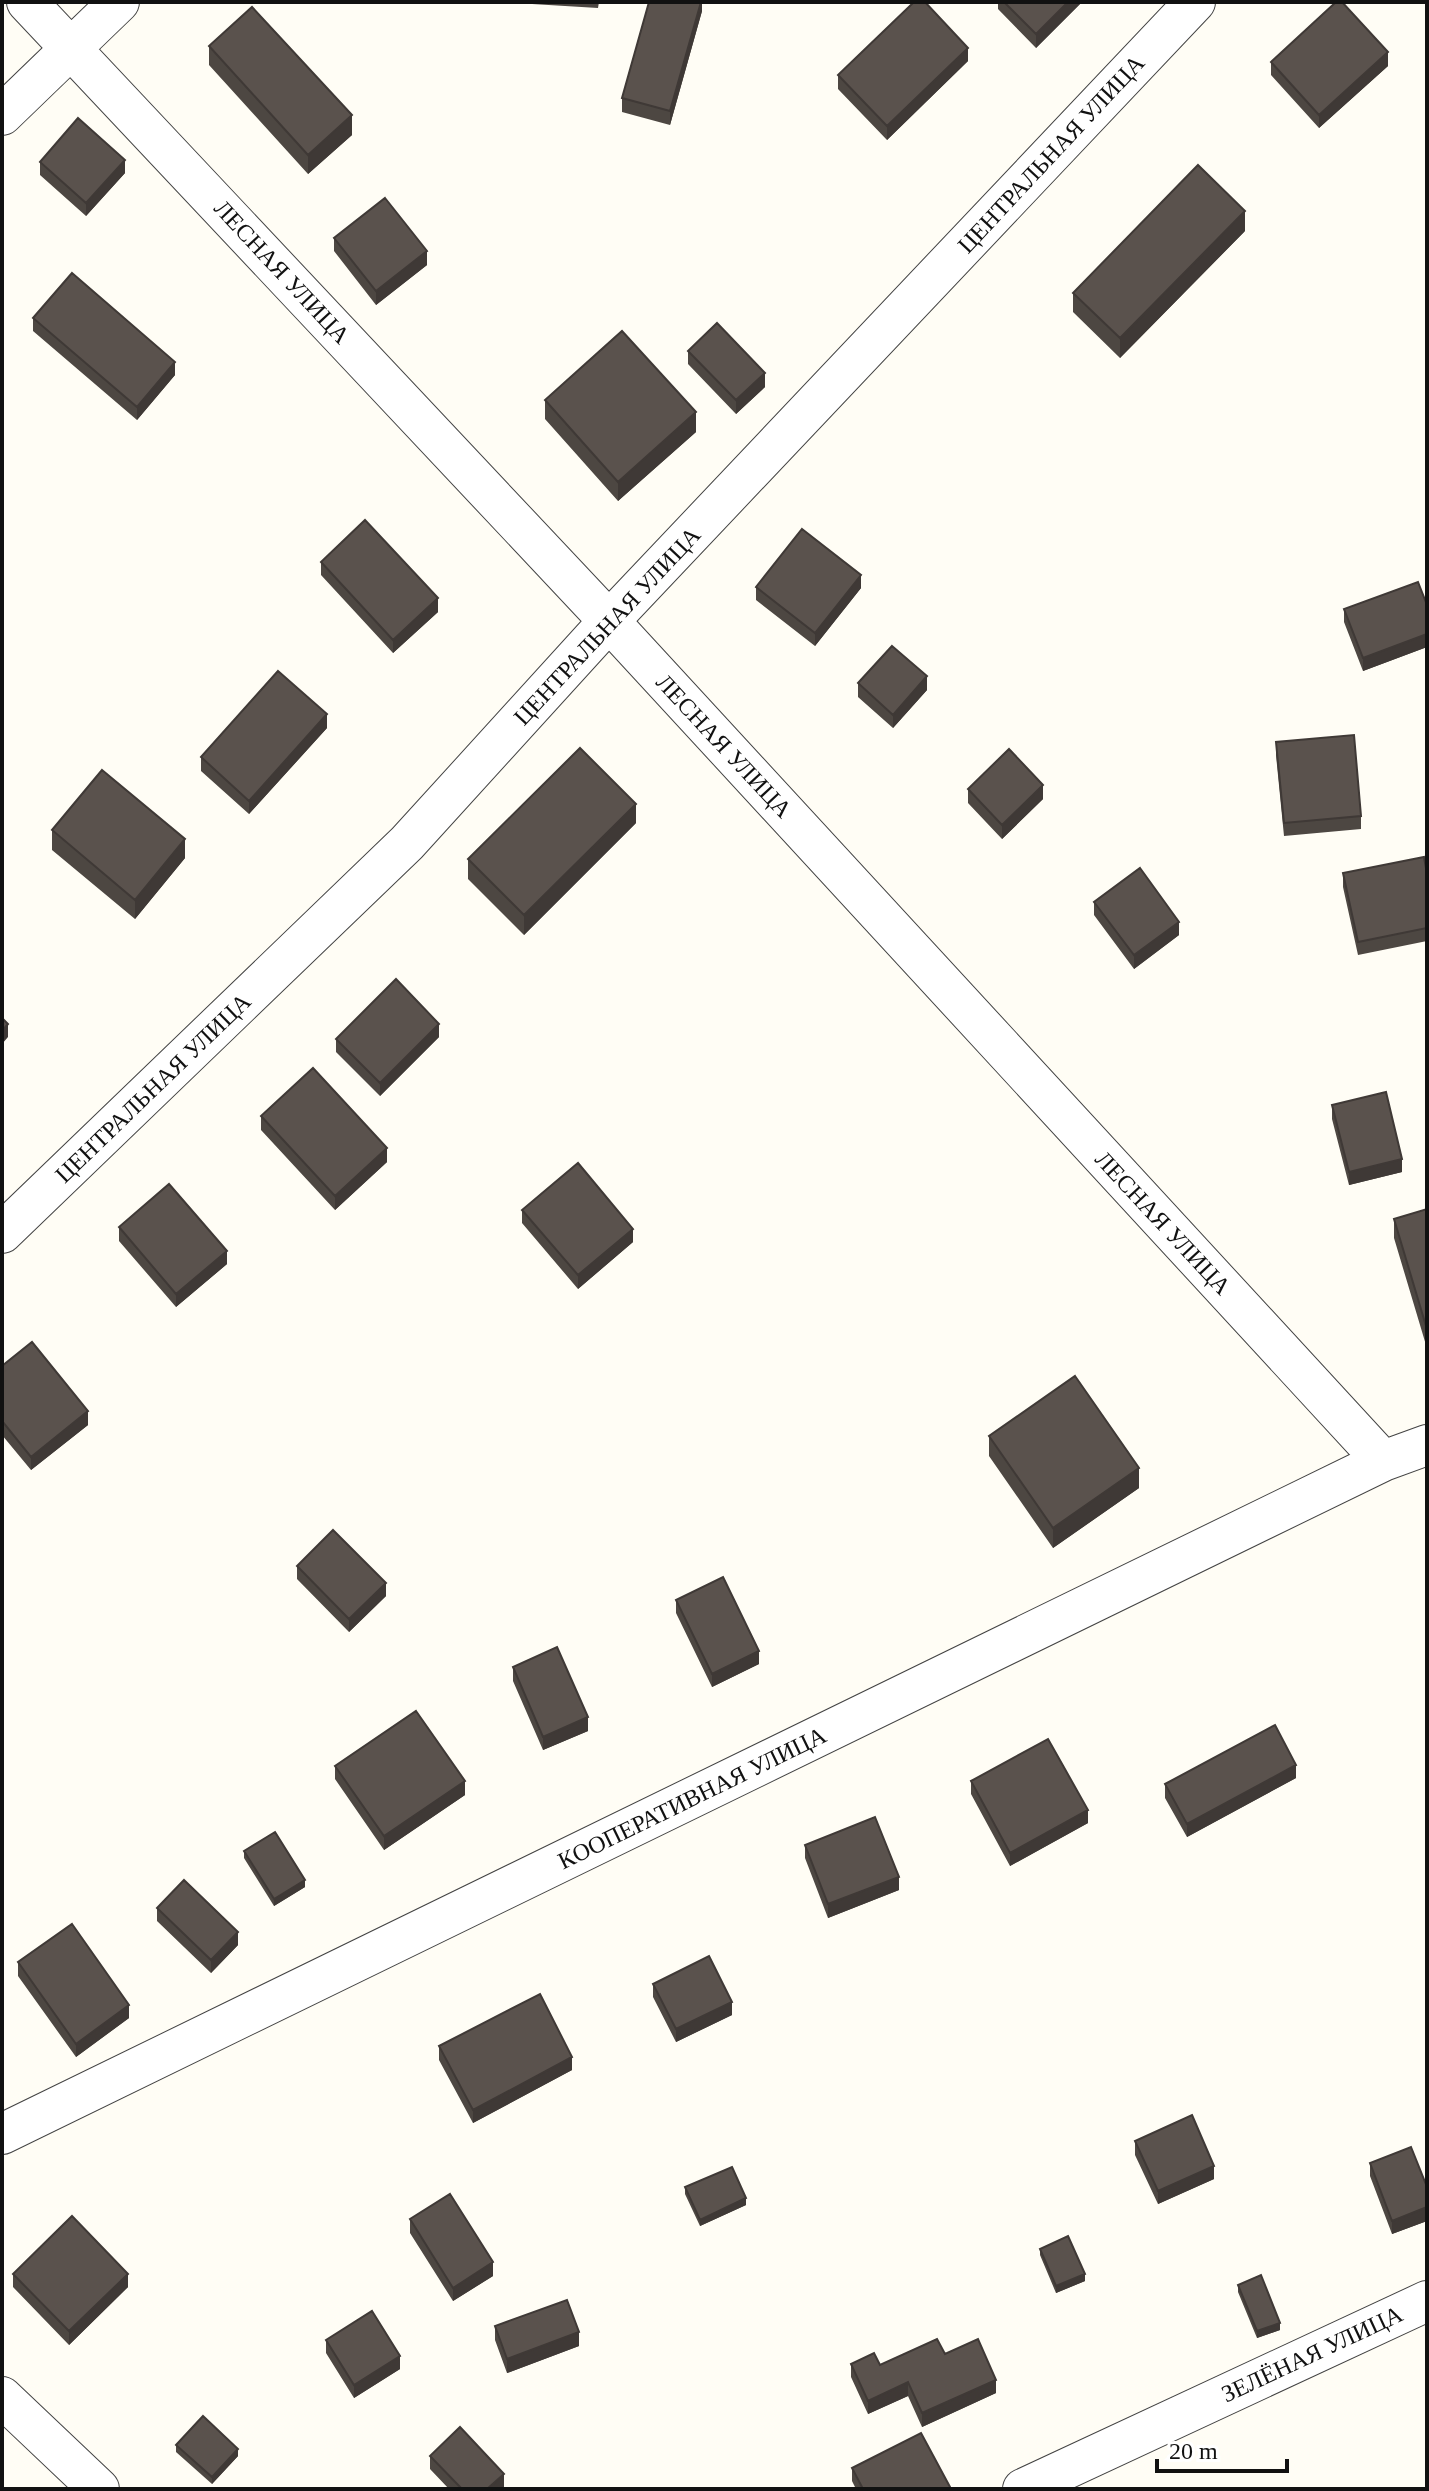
<svg xmlns="http://www.w3.org/2000/svg" width="1429" height="2491" viewBox="0 0 1429 2491" font-family="Georgia,serif">
<style>
.lines{fill:none;stroke-linecap:round;stroke-linejoin:round}
.minor-casing{stroke:#444;stroke-width:42}
.minor{stroke:#fff;stroke-width:40}
.wall{fill:#4d4742}
.shaded-wall{fill:#3f3936}
.building{fill:#5a524d;stroke:#3f3936;stroke-width:2}
.labels{text-anchor:middle;stroke-width:8;stroke-linejoin:round;paint-order:stroke}
.street-label{font-size:24px;fill:#111;stroke:#fff}
</style>
<rect width="100%" height="100%" fill="#fffdf5"/>
<g class="lines">
<defs>
<path id="minor" d="M27 2 609 621 1383 1461 1427 1445
M2 115 119 2
M2 1233 407 843 609 621 1195 2
M2 2134 1383 1461
M2 2397 99 2489
M1023 2489 1427 2301"/>
</defs>
<use href="#minor" class="minor-casing"/>
<use href="#minor" class="minor"/>
</g>
<path class="wall" d="M532 2H599L598 8 532 4Z
M702 2V11L670 125 622 112V98Z
M998 2H1082L1036 48 998 9Z
M209 46 352 135 308 174 209 65Z
M968 61 887 140 838 89V75Z
M1271 62 1388 66 1319 128 1271 75Z
M40 162 125 173 86 216 40 175Z
M1245 231 1120 358 1073 312V293Z
M334 238 427 265 376 305 334 251Z
M33 318 175 375 137 420 33 331Z
M688 351 765 387 736 414 688 364Z
M545 400 696 432 618 501 545 419Z
M321 562 438 612 393 653 321 575Z
M756 587 861 588 815 646 756 600Z
M1427 605V647L1363 671 1344 622V609Z
M858 683 927 690 893 728 858 697Z
M327 728 249 814 201 771V757Z
M1276 742 1361 816V829L1284 836 1276 755Z
M968 789 1043 799 1002 839 968 803Z
M636 823 524 935 468 879V859Z
M52 830 185 858 135 919 52 850Z
M1343 873 1427 874V941L1358 955 1343 887Z
M1094 902 1179 935 1134 969 1094 915Z
M439 1037 380 1096 336 1052V1039Z
M1332 1105 1402 1172 1349 1185 1332 1119Z
M261 1116 387 1162 335 1210 261 1130Z
M1427 1209V1345H1426L1394 1238V1219Z
M522 1210 633 1242 578 1289 522 1223Z
M119 1227 227 1264 176 1307 119 1241Z
M2 1366 88 1425 31 1470 2 1435Z
M989 1436 1139 1488 1053 1548 989 1456Z
M297 1566 386 1596 349 1632 297 1579Z
M676 1600 759 1664 712 1687 676 1613Z
M513 1667 588 1731 543 1750 513 1681Z
M335 1766 465 1795 384 1850 335 1779Z
M1296 1778 1187 1837 1165 1798V1784Z
M971 1781 1088 1823 1010 1866 971 1794Z
M805 1845 899 1890 828 1918 805 1858Z
M244 1851 305 1887 274 1906 244 1858Z
M157 1908 238 1945 211 1973 157 1921Z
M18 1962 129 2018 76 2057 18 1976Z
M653 1984 732 2015 676 2042 653 1997Z
M439 2046 572 2070 473 2123 439 2060Z
M1135 2141 1214 2179 1158 2204 1135 2155Z
M1370 2163 1427 2187V2221L1392 2234 1370 2176Z
M685 2187 746 2205 700 2226 685 2194Z
M410 2219 493 2276 453 2301 410 2233Z
M1040 2249 1085 2281 1056 2293 1040 2255Z
M13 2274 128 2287 69 2345 13 2287Z
M1238 2285 1280 2330 1257 2338 1238 2292Z
M495 2326 579 2346 507 2373 495 2340Z
M326 2340 400 2369 354 2398 326 2353Z
M945 2354 996 2393 922 2427 908 2396 868 2414 851 2377V2364L880 2365Z
M176 2445 238 2456 212 2484 176 2452Z
M430 2456 504 2487 502 2489H449L430 2469Z
M852 2468 950 2489H856L852 2481Z"/>
<path class="shaded-wall" d="M701 2H702V11L670 125V111Z
M1068 2H1082L1036 48V34Z
M968 48V61L887 140V126Z
M1388 52V66L1319 128V115Z
M352 115V135L308 174V155Z
M125 160V173L86 216V203Z
M1245 211V231L1120 358V338Z
M427 251V265L376 305V291Z
M175 362V375L137 420V407Z
M765 373V387L736 414V400Z
M696 412V432L618 501V482Z
M861 575V588L815 646V633Z
M438 598V612L393 653V640Z
M1427 634V647L1363 671V658Z
M927 676V690L893 728V715Z
M327 714V728L249 814V801Z
M1043 785V799L1002 839V825Z
M636 804V823L524 935V915Z
M185 839V858L135 919V900Z
M1179 922V935L1134 969V955Z
M8 1024V1037L2 1044V1031Z
M439 1024V1037L380 1096V1083Z
M387 1148V1162L335 1210V1196Z
M1402 1159V1172L1349 1185V1172Z
M633 1229V1242L578 1289V1275Z
M227 1251V1264L176 1307V1294Z
M88 1411V1425L31 1470V1457Z
M1139 1468V1488L1053 1548V1528Z
M386 1583V1596L349 1632V1619Z
M759 1651V1664L712 1687V1674Z
M588 1717V1731L543 1750V1737Z
M1296 1765V1778L1187 1837V1824Z
M465 1781V1795L384 1850V1836Z
M1088 1810V1823L1010 1866V1853Z
M899 1877V1890L828 1918V1904Z
M305 1880V1887L274 1906V1899Z
M238 1932V1945L211 1973V1960Z
M732 2002V2015L676 2042V2029Z
M129 2005V2018L76 2057V2044Z
M572 2057V2070L473 2123V2110Z
M1214 2166V2179L1158 2204V2191Z
M746 2198V2205L700 2226V2220Z
M1427 2207V2221L1392 2234V2221Z
M493 2262V2276L453 2301V2288Z
M128 2274V2287L69 2345V2331Z
M1085 2274V2281L1056 2293V2286Z
M1280 2323V2330L1257 2338V2331Z
M579 2332V2346L507 2373V2359Z
M400 2356V2369L354 2398V2385Z
M996 2380V2393L922 2427V2413Z
M908 2382V2396L868 2414V2401Z
M238 2449V2456L212 2484V2477Z
M504 2474V2487L502 2489H487Z"/>
<path class="building" d="M649 2H701L670 111 622 98Z
M914 2H925L968 48 887 126 838 75Z
M1004 2H1068L1036 34Z
M1336 2H1342L1388 52 1319 115 1271 62Z
M252 7 352 115 308 155 209 46Z
M78 118 125 160 86 203 40 162Z
M1198 165 1245 211 1120 338 1073 293Z
M385 198 427 251 376 291 334 238Z
M72 273 175 362 137 407 33 318Z
M717 323 765 373 736 400 688 351Z
M622 331 696 412 618 482 545 400Z
M365 520 438 598 393 640 321 562Z
M802 529 861 575 815 633 756 587Z
M1418 582 1427 605V634L1363 658 1344 609Z
M892 646 927 676 893 715 858 683Z
M278 671 327 714 249 801 201 757Z
M1354 735 1361 816 1284 823 1276 742Z
M580 748 636 804 524 915 468 859Z
M1009 749 1043 785 1002 825 968 789Z
M102 770 185 839 135 900 52 830Z
M1424 857 1427 874V928L1358 942 1343 873Z
M1140 868 1179 922 1134 955 1094 902Z
M396 979 439 1024 380 1083 336 1039Z
M2 1018 8 1024 2 1031Z
M313 1068 387 1148 335 1196 261 1116Z
M1386 1092 1402 1159 1349 1172 1332 1105Z
M578 1163 633 1229 578 1275 522 1210Z
M169 1184 227 1251 176 1294 119 1227Z
M1427 1209V1325L1426 1326 1394 1219Z
M32 1342 88 1411 31 1457 2 1421V1366Z
M1075 1376 1139 1468 1053 1528 989 1436Z
M333 1530 386 1583 349 1619 297 1566Z
M723 1577 759 1651 712 1674 676 1600Z
M557 1647 588 1717 543 1737 513 1667Z
M416 1711 465 1781 384 1836 335 1766Z
M1275 1725 1296 1765 1187 1824 1165 1784Z
M1048 1739 1088 1810 1010 1853 971 1781Z
M875 1817 899 1877 828 1904 805 1845Z
M275 1832 305 1880 274 1899 244 1851Z
M184 1880 238 1932 211 1960 157 1908Z
M72 1924 129 2005 76 2044 18 1962Z
M709 1956 732 2002 676 2029 653 1984Z
M540 1994 572 2057 473 2110 439 2046Z
M1192 2115 1214 2166 1158 2191 1135 2141Z
M1411 2147 1427 2187V2207L1392 2221 1370 2163Z
M732 2167 746 2198 700 2220 685 2187Z
M450 2194 493 2262 453 2288 410 2219Z
M72 2216 128 2274 69 2331 13 2274Z
M1068 2236 1085 2274 1056 2286 1040 2249Z
M1261 2275 1280 2323 1257 2331 1238 2285Z
M567 2300 579 2332 507 2359 495 2326Z
M372 2311 400 2356 354 2385 326 2340Z
M937 2339 945 2354 978 2339 996 2380 922 2413 908 2382 868 2401 851 2364 874 2353 880 2365Z
M203 2416 238 2449 212 2477 176 2445Z
M460 2427 504 2474 487 2489H462L430 2456Z
M921 2433 950 2487 947 2489H863L852 2468Z"/>
<g class="labels">
<g class="street-label">
<text transform="translate(1051 154) rotate(-47)" y="8">ЦЕНТРАЛЬНАЯ УЛИЦА</text>
<text transform="translate(282 272) rotate(47)" y="8">ЛЕСНАЯ УЛИЦА</text>
<text transform="translate(607 626) rotate(-47)" y="8">ЦЕНТРАЛЬНАЯ УЛИЦА</text>
<text transform="translate(724 746) rotate(47)" y="8">ЛЕСНАЯ УЛИЦА</text>
<text transform="translate(153 1088) rotate(-44)" y="8">ЦЕНТРАЛЬНАЯ УЛИЦА</text>
<text transform="translate(1163 1223) rotate(47)" y="8">ЛЕСНАЯ УЛИЦА</text>
<text transform="translate(692 1798) rotate(-26)" y="8">КООПЕРАТИВНАЯ УЛИЦА</text>
<text transform="translate(1312 2354) rotate(-25)" y="8">ЗЕЛЁНАЯ УЛИЦА</text>
</g>
</g>
<rect width="1429" height="2491" fill="none" stroke="#111111" stroke-width="8"/>
<path d="M1157 2459v12h130v-12" fill="none" stroke="#111111" stroke-width="4"/>
<text x="1169" y="2459" font-size="24" fill="#111111" stroke="#ffffff" stroke-width="6" paint-order="stroke">20 m</text>
</svg>
